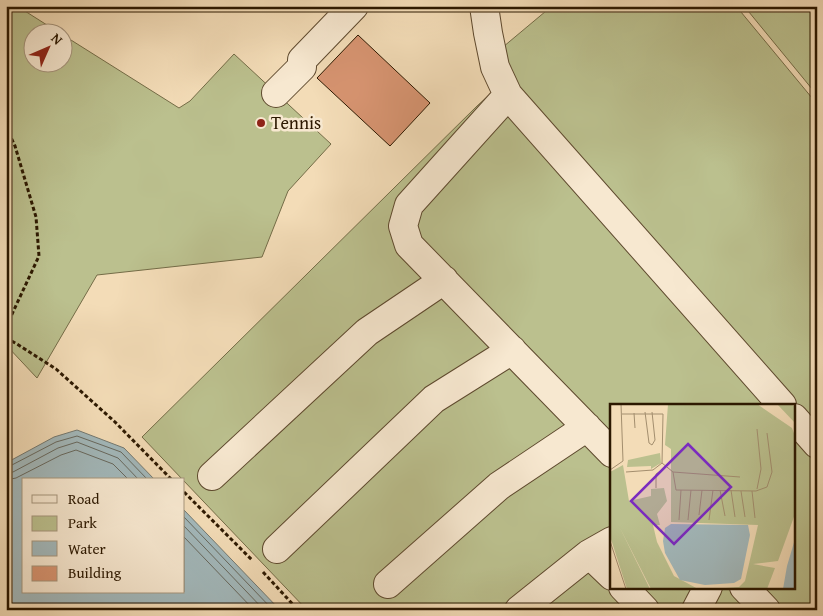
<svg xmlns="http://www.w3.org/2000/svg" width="823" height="616" viewBox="0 0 823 616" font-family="'Gentium Book Plus',serif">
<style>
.green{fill:#bbc08e;stroke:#746c47;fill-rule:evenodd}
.water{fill:#a2b8bb;stroke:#737870}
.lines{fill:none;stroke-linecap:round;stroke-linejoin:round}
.shore{stroke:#67685e;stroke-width:1}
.building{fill:#d79471;stroke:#2c1800}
.minor-casing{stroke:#5e492e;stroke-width:30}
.path{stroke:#2c1800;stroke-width:3;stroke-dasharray:4 2.5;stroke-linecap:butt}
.minor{stroke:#f7e8d0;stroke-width:28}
.poi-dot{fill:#8f2418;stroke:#f7e8d0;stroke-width:2}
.labels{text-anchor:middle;stroke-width:5;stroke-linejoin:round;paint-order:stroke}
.poi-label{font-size:18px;fill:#2c1800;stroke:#f7e8d0;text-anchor:start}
.inset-road{fill:none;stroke:#a38e6e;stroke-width:1}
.view{fill:#7b2cbf;fill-opacity:0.15;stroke:#7b2cbf;stroke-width:2.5}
.inset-edge{fill:none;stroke:#2c1800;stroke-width:2.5}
</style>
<rect width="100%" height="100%" fill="#f3dcb7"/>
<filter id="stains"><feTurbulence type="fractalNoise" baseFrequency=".004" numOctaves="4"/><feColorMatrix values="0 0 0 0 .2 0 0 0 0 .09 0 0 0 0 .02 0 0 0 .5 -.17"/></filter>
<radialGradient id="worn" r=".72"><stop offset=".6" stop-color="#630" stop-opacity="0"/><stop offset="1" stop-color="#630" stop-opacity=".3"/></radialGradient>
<path class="green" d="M6 6H17L58 32H32V62H62L63 35 179 108 190 101 234 54 331 144 288 191 262 257 97 275 37 378 6 345Z
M552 6H736L817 104V610H307L142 437 477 106 511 75 503 47ZM612 405H794V587H612Z
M744 6H817V95Z"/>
<path class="water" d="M77 430 124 448 155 480H24V592H184V510L280 610H6V463L54 437Z"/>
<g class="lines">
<path class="shore" d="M6 466H10L56 442 77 436 121 452 148 480
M6 473 13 472 58 448 77 442 118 458 139 480
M6 480 16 478 61 455 76 450 113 464 129 480
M184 517 273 610
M184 526 264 610
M184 537 254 610"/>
</g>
<path class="building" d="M358 35 430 103 390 146 317 78Z"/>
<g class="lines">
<defs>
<path id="minor" d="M484 6 488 33 495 67 508 95 409 205 403 226 409 245 612 453
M276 93 302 67V60L354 6
M508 95 782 405
M794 418 817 444
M212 476 367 332 444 280
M277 549 434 399 512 350
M589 554 612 576
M388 584 499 486 587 427
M623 587 645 610
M744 587 766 610
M519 610 589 554 612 541
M696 610 708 587"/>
</defs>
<use href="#minor" class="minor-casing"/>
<path class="path" d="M6 127 15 146 36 217 39 256 6 327
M6 338 17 344 56 369 115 422 172 480
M184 492 252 560
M263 572 298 610"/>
<use href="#minor" class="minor"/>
</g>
<circle class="poi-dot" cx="261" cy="123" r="5"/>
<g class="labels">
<g class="poi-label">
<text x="271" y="129">Tennis</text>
</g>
</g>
<g transform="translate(610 404)">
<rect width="185" height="185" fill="#f3dcb7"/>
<path d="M58 0H147L182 24 185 32V110L168 157 143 160 165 164 157 185H102L129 183 135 177 148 121 61 118V45L55 41ZM167 0H181L185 3V19ZM50 49 51 59 41 65V62L17 63 18 56ZM13 61 19 97 41 92V85L54 84 57 97 47 110 50 121H43L47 138 64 172 88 185H41L10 124 40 185H17L0 132V68Z" fill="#bbc08e"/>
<path d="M61 120 138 121 140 131 131 175 124 179 95 181 70 176 55 149 53 137 55 124ZM185 135V185H173L177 162Z" fill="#a2b8bb"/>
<path class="inset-road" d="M35 8 39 39 42 41 45 36 42 8M24 9 25 24M12 10H53L52 59 63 68 66 86 146 87 157 83 162 68 157 29M0 66 13 57 11 0M16 68 43 66 52 59M63 68 130 73M46 84V70L55 64M147 85 151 65 147 25M110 86 115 112M121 86 125 113M131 87 135 113M142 87 145 114M89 111 92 86M69 116 71 86M78 116 81 86M99 116 103 86M0 137 16 185"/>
<path class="view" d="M78 40 121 83 64 140 21 97Z"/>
<rect width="185" height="185" class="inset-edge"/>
</g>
<rect width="823" height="616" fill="none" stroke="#f3dcb7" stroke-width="25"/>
<rect x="8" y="8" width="808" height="601" fill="none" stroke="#2c1800" stroke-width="2.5"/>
<rect x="12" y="12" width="798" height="591" fill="none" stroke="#2c1800"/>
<rect x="22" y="478" width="162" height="115" fill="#f7e8d0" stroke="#a6957d"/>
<rect x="32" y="495" width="25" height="8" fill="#f7e8d0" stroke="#a6957d"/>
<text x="68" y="504" font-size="15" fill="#2c1800">Road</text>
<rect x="32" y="516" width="25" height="15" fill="#bbc08e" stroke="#a6957d"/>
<text x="68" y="528" font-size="15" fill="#2c1800">Park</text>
<rect x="32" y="541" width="25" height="15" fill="#a2b8bb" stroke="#a6957d"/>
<text x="68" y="554" font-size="15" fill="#2c1800">Water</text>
<rect x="32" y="566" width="25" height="15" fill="#d79471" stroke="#a6957d"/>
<text x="68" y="578" font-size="15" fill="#2c1800">Building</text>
<g transform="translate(48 48) rotate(45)"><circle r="24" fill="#f7e8d0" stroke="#a6957d"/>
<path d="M0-4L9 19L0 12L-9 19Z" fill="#8f2418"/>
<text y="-8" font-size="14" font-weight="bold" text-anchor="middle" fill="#2c1800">N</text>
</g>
<rect width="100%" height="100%" filter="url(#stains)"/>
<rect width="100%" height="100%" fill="url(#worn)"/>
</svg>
